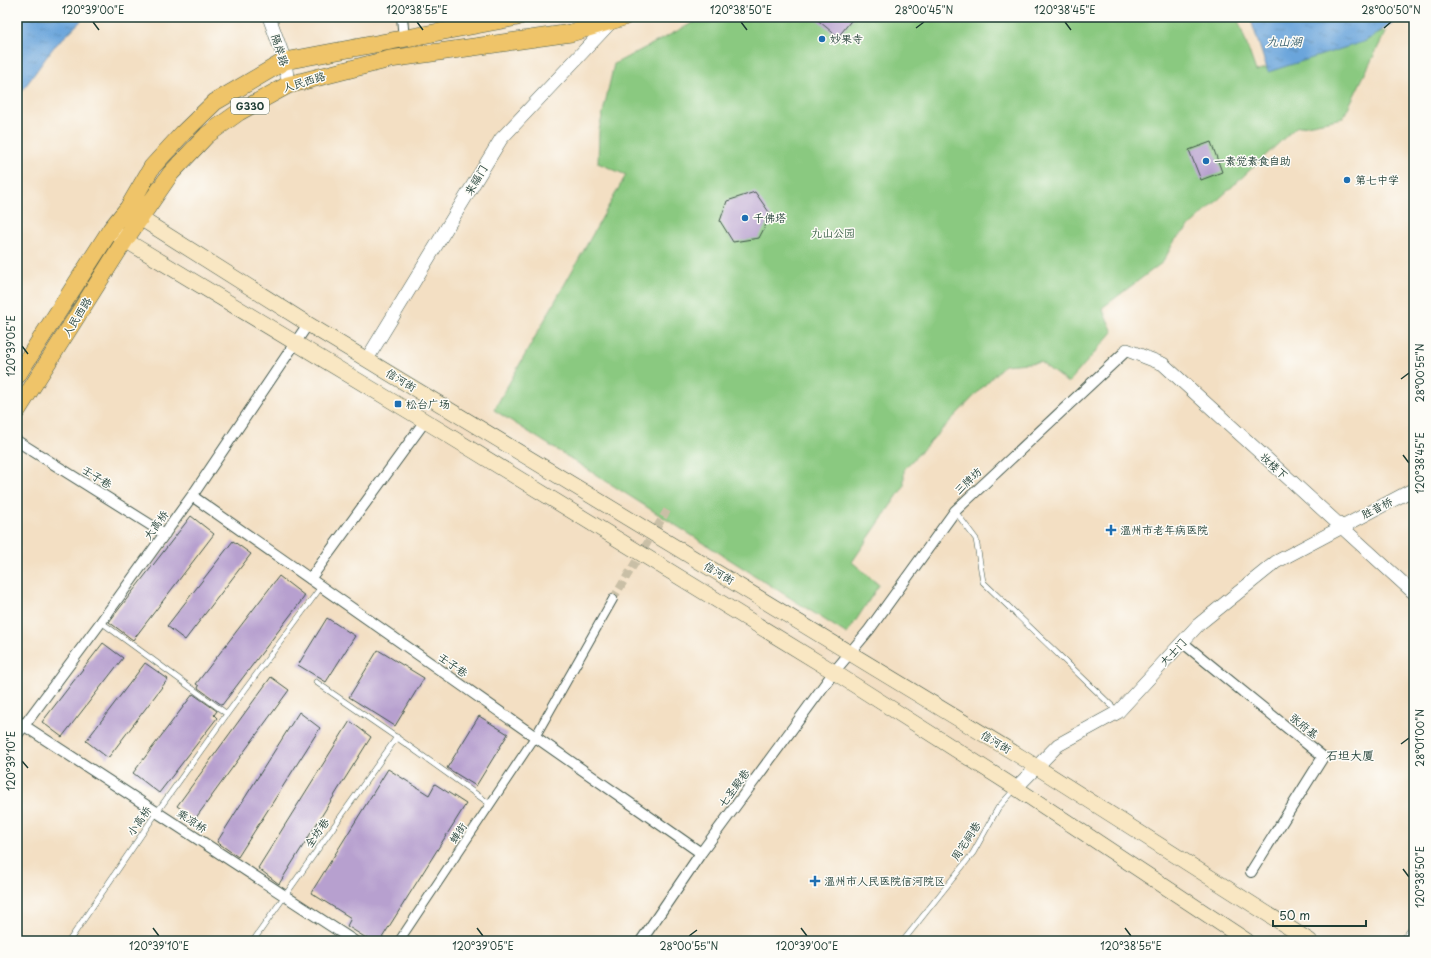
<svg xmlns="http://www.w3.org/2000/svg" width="1431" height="958" viewBox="0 0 1431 958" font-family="'Playpen Sans','LXGW WenKai TC',sans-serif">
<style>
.park{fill:#8ac980;stroke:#54835a}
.water{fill:url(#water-ripples);stroke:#447188}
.building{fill:#b7a0cf}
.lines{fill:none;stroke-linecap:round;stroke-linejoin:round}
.pedestrian-tunnel{stroke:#c9bfa6;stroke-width:8;stroke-dasharray:8 4;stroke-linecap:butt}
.service-casing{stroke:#3f5549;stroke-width:6}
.pedestrian-casing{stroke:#3f5549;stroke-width:10}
.minor-casing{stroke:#3f5549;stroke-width:12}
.tertiary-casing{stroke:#3f5549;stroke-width:14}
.secondary-casing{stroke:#3f5549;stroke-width:16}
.trunk-casing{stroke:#3f5549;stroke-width:18}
.service{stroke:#fff;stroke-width:5}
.pedestrian{stroke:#fff;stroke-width:8}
.minor{stroke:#fff;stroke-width:10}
.tertiary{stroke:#fff;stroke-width:13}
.secondary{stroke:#f9e7c3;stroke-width:15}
.trunk{stroke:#efc469;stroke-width:17}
.ticks{fill:none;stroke:#1f3d34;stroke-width:1.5}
.poi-dot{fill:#1f6fb2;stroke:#fdfcf7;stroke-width:1.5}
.labels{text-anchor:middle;stroke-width:3;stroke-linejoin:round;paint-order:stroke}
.shield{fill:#fdfcf7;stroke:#62766e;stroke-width:1}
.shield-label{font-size:10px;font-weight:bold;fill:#1f3d34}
.poi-label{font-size:11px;fill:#1f3d34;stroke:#fdfcf7;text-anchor:start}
.street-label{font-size:11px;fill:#1f3d34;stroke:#fdfcf7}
.park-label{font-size:11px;fill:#3a6047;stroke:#fdfcf7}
.water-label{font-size:12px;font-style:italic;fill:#39616e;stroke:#fdfcf7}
.neighbourhood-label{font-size:12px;fill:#1f3d34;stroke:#fdfcf7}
.neatline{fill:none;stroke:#1f3d34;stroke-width:1.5}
.ticks-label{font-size:10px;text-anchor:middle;fill:#1f3d34}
</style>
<defs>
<pattern id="water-ripples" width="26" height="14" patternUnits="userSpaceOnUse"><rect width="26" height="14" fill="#6aa5db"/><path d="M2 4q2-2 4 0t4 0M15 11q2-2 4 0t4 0" fill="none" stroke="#5788b2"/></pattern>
</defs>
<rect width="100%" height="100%" fill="#fdfcf7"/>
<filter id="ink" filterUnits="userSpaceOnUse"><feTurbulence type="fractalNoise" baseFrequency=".025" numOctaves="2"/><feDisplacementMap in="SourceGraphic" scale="8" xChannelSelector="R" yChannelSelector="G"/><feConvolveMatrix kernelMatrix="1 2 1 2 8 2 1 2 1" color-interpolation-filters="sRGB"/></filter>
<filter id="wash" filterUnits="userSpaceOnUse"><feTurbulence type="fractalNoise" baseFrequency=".012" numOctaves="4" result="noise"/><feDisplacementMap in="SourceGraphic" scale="16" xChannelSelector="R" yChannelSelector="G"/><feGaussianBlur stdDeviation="0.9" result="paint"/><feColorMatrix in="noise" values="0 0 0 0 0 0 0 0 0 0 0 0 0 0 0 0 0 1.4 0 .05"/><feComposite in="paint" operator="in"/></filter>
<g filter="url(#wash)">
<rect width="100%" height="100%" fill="#f3dfc3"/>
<path class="park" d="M704 17H1237L1256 71 1386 31 1343 118 1296 127 1175 240 1163 262 1102 308 1113 332 1068 383 1040 362 1004 365 904 469V486L852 562 879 585 847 634 494 410 626 175 598 163 599 130 614 64Z"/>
<path class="water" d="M17 17H85L53 48 17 98Z
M1250 17H1397L1393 23 1366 41 1268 72Z"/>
<g id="blocks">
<path class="building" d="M814 17H854L838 37Z
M1211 142 1222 172 1201 180 1189 150Z
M755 192 771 215 759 238 733 242 720 221 727 201Z
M191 516 214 534 133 640 109 622Z
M233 541 251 554 185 640 167 626Z
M279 576 305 596 222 705 198 688 199 686 196 684Z
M327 618 355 636 326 682 298 665Z
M103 643 123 658 62 737 42 722Z
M378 650 424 678 395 726 349 697Z
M145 663 168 679 108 758 86 741Z
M271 677 289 690 195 819 177 806Z
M193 694 217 711 214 715 217 718 159 793 133 773Z
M299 712 320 728 238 857 217 842Z
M479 716 508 734 476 786 447 768Z
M350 721 371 737 279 884 258 868Z
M388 769 429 795 435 784 466 804 380 941H371L347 926 351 918 311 893Z"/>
</g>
</g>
<g filter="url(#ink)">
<use href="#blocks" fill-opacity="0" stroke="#3f5549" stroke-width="1"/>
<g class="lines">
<path class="pedestrian-tunnel" d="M613 599 668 509"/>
<defs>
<path id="service" d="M955 511 976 539 983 582 1117 711
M101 622 227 714 321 587
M316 682 406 744 490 804
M69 941 157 812 227 714
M253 941 397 737
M903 941 973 853 998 808 1015 789"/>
<path id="pedestrian" d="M399 941 535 737 613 599"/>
<path id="minor" d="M402 17 404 39
M17 441 165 534
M192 496 701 853
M310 579 425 421
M1182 642 1323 757 1251 872
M17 721 354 941
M17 735 101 622 192 496 308 324
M641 941 701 853 834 672 869 630 955 511 1127 350"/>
<path id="tertiary" d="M269 17 285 61 288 85
M1127 350 1163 364 1414 593
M367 359 501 139 612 21
M1016 788 1058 745 1118 712 1198 625 1276 562 1414 489
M1406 941 1414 931"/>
<path id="secondary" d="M131 210 140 218 308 324 1021 757 1310 941
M115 232 125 240 425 421 834 672 1016 788 1247 941"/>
<path id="trunk" d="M17 376 111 229 128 208 152 167 183 133 215 102 285 61 518 17
M17 411 125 240 171 173 207 135 239 112 288 85 390 59 571 33 624 17"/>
</defs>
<use href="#service" class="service-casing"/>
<use href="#pedestrian" class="pedestrian-casing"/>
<use href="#minor" class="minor-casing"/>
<use href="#tertiary" class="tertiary-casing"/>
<use href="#secondary" class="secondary-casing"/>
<use href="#trunk" class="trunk-casing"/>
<use href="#service" class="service"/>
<use href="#pedestrian" class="pedestrian"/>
<use href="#minor" class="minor"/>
<use href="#tertiary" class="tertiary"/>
<use href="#secondary" class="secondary"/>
<use href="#trunk" class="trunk"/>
</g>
</g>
<path class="ticks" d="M93 22 99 30M417 22 423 30M741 22 747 30M1065 22 1071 30M916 28 924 22M1384 28 1391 22M22 346 28 354M1401 379 1409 373M1403 455 1409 463M1401 744 1409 738M22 761 28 768M1403 869 1409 877M153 928 159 936M477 928 483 936M801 928 807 936M1125 928 1131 936M689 936 697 930"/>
<g class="poi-dot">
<circle cx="822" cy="39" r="4"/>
<circle cx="1206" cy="161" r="4"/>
<circle cx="1347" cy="180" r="4"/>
<circle cx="745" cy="218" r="4"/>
<rect x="394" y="400" width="8" height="8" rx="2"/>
<path d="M1109 524h4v4h4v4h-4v4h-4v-4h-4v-4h4z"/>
<path d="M813 875h4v4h4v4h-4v4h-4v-4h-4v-4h4z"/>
</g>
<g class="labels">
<rect class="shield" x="231" y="98" width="38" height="16" rx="3"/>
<g class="shield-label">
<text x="250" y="110">G330</text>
</g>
<g class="poi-label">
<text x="830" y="43">妙果寺</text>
<text x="1214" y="165">一素觉素食自助</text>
<text x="1355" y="184">第七中学</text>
<text x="753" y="222">千佛塔</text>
<text x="406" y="408">松台广场</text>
<text x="1120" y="534">温州市老年病医院</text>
<text x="824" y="885">温州市人民医院信河院区</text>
</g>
<g class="street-label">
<text transform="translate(280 50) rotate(73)" y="4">隔岸路</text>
<text transform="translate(304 82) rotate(-17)" y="4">人民西路</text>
<text transform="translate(476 180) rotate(-59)" y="4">来福门</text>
<text transform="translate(77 317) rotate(-58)" y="4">人民西路</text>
<text transform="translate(401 380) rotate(31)" y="4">信河街</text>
<text transform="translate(1274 466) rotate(43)" y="4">妆楼下</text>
<text transform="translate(97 477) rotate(32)" y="4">壬子巷</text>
<text transform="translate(968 481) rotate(-44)" y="4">三牌坊</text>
<text transform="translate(1377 508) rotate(-27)" y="4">胜昔桥</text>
<text transform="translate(156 525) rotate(-54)" y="4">大高桥</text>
<text transform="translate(719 573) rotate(31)" y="4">信河街</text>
<text transform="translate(1173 652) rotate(-47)" y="4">大士门</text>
<text transform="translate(453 665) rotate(35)" y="4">壬子巷</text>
<text transform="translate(1304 726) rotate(39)" y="4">张府基</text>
<text transform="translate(996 742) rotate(31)" y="4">信河街</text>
<text transform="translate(734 788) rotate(-54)" y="4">七圣殿巷</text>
<text transform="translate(139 821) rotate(-56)" y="4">小高桥</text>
<text transform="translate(192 821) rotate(33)" y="4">乘凉桥</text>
<text transform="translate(317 833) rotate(-55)" y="4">全坊巷</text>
<text transform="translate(458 833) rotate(-56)" y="4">蝉街</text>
<text transform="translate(966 841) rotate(-57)" y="4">周宅祠巷</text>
</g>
<g class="park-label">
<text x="833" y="237">九山公园</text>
</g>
<g class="water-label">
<text x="1284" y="46">九山湖</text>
</g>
<g class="neighbourhood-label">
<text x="1350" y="760">石坦大厦</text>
</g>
</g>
<rect width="1431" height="958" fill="none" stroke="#fdfcf7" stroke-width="44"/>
<path d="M1273 920v6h93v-6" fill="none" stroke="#1f3d34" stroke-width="2"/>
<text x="1279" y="920" font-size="12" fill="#1f3d34" stroke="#fdfcf7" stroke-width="3" paint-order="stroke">50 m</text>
<rect x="22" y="22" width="1387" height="914" class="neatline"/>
<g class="ticks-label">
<text x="93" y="14">120°39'00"E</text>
<text x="417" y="14">120°38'55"E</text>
<text x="741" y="14">120°38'50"E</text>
<text x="924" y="14">28°00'45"N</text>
<text x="1065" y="14">120°38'45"E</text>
<text x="1391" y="14">28°00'50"N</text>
<text transform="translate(11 346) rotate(-90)" y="4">120°39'05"E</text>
<text transform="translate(1420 373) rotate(-90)" y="4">28°00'55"N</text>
<text transform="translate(1420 463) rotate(-90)" y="4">120°38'45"E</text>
<text transform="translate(1420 738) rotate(-90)" y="4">28°01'00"N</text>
<text transform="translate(11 761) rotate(-90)" y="4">120°39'10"E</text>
<text transform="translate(1420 877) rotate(-90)" y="4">120°38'50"E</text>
<text x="159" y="950">120°39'10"E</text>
<text x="483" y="950">120°39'05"E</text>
<text x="689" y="950">28°00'55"N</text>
<text x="807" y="950">120°39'00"E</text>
<text x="1131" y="950">120°38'55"E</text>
</g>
</svg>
